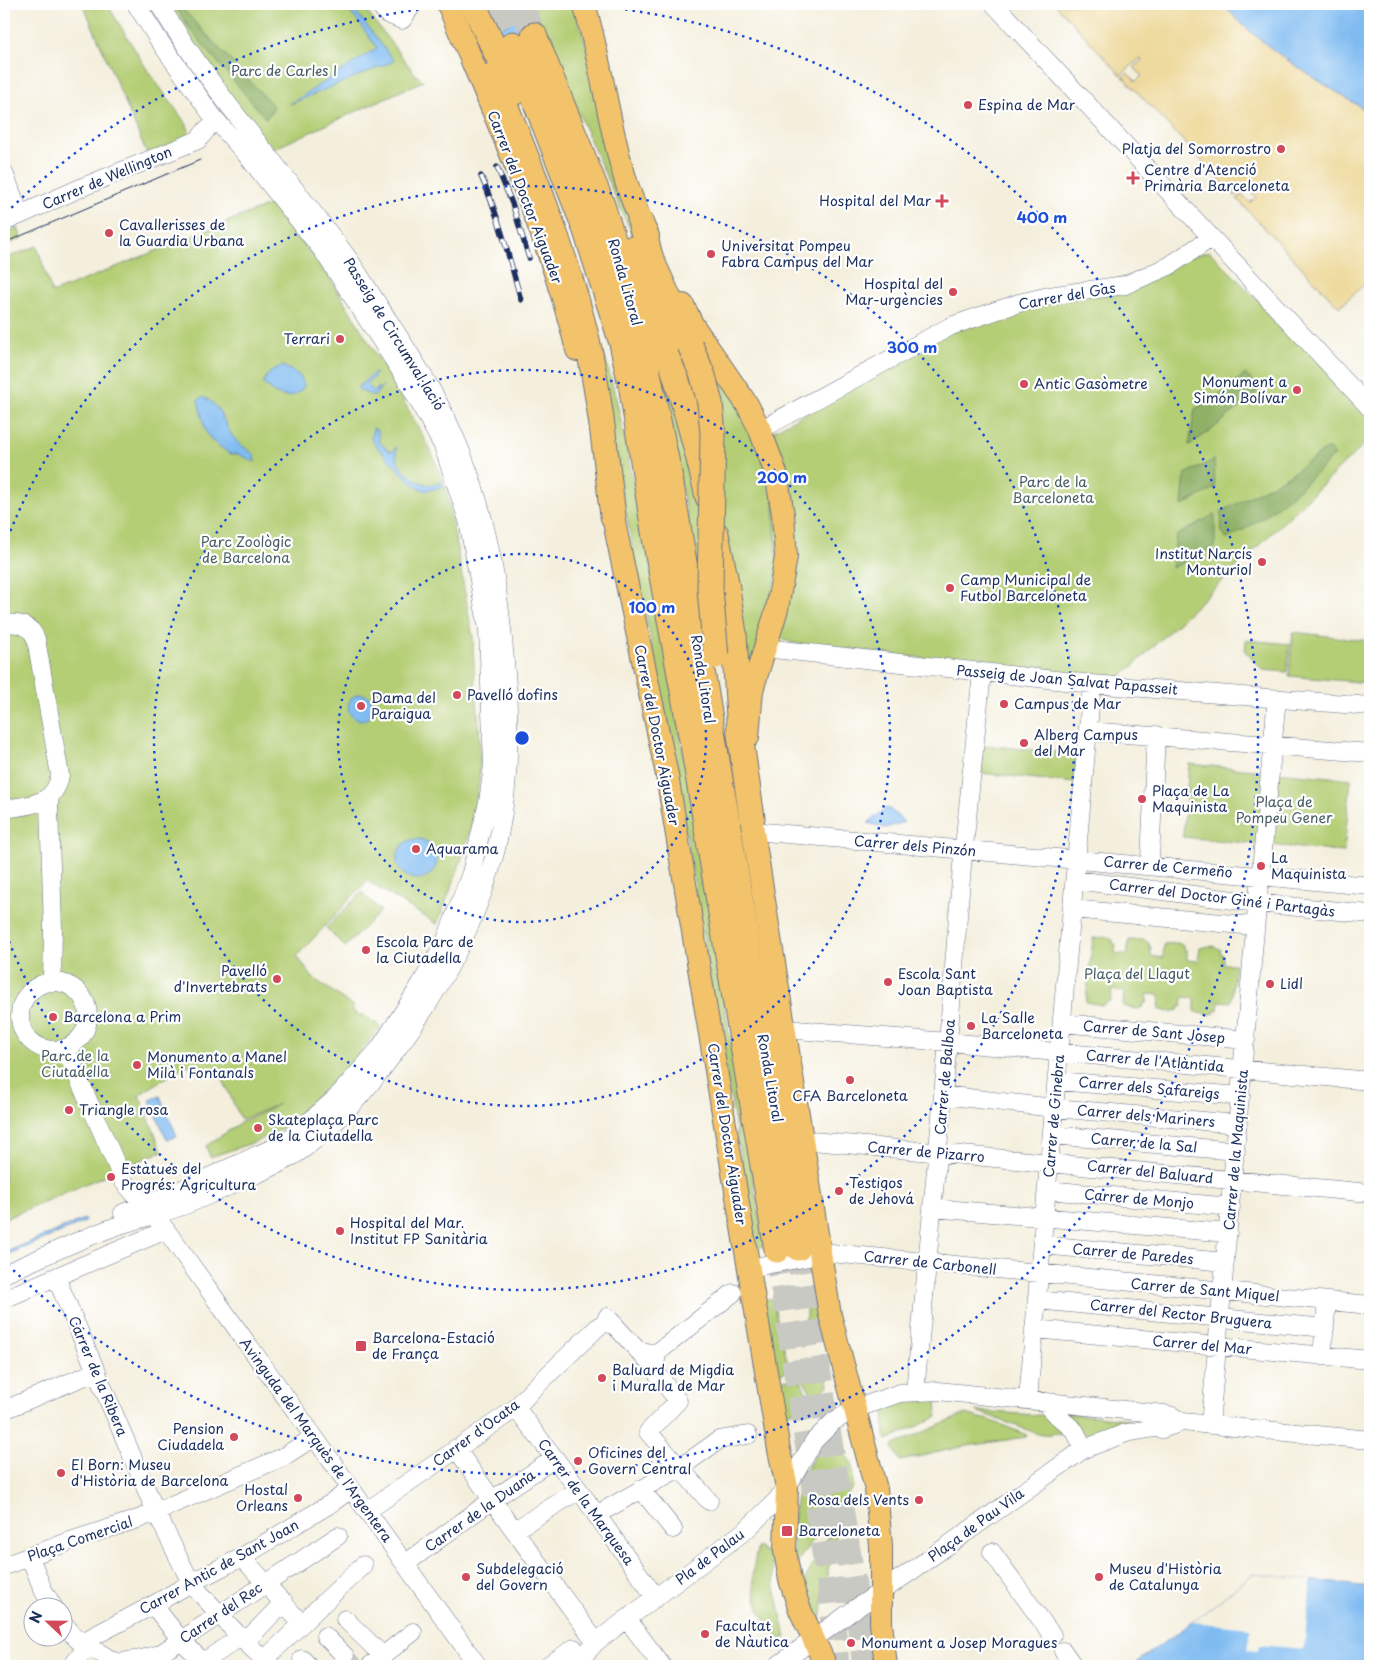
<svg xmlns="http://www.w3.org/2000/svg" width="1374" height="1670" viewBox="0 0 1374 1670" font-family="'Playpen Sans',sans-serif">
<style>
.green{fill:#b4ce74;stroke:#687e69}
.forest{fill:#8fb166;stroke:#557062}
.sand{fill:#eeda9e;stroke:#84847e}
.water{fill:#7fbbf1;stroke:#4d75a8}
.pier{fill:#f4efdd}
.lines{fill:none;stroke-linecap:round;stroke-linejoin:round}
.minor-tunnel{stroke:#c9c9c4;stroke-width:18;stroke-dasharray:18 9;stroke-linecap:butt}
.highway-tunnel{stroke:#c9c9c4;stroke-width:25;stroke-dasharray:25 12;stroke-linecap:butt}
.minor-casing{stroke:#67728a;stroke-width:19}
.major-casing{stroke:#67728a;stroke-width:24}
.highway-casing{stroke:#67728a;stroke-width:27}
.minor{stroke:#fff;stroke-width:18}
.major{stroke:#f2c36a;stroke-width:22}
.highway{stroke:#f2c36a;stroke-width:25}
.tram{stroke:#1b2f5e;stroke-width:1}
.rail-casing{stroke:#1b2f5e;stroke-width:5.5}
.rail{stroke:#fff;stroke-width:4;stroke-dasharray:11;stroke-linecap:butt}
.highway-bridge-casing{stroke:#67728a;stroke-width:27;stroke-linecap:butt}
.highway-bridge{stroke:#f2c36a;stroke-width:25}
.ring{fill:none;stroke:#1d4ed8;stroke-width:2.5;stroke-dasharray:2.5 5}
.poi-dot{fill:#d1495b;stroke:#fff;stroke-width:2}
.labels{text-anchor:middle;stroke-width:4.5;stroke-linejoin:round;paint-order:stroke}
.park-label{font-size:14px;fill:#495f65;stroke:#fff}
.poi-label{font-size:14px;fill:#1b2f5e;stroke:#fff;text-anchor:start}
.street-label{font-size:14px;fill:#1b2f5e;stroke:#fff}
.centre{fill:#1d4ed8;stroke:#fff;stroke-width:2.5}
.ring-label{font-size:15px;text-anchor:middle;font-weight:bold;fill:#1d4ed8;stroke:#fff;stroke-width:4.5;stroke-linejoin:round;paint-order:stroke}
</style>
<rect width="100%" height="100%" fill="#fff"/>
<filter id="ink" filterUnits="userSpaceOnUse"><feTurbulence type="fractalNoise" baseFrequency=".02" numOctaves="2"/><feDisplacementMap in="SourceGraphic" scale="10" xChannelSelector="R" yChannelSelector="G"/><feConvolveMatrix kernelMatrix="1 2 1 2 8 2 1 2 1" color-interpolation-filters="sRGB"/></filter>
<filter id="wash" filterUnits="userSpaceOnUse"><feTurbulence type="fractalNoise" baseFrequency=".0096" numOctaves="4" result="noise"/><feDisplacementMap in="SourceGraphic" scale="20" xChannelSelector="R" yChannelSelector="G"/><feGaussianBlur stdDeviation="1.12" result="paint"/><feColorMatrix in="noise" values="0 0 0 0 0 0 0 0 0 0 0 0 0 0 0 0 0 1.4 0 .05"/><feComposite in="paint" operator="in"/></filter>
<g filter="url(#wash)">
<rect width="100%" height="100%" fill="#f4efdd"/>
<path class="green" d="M83 4H107L146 68 187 125 189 131 188 137 148 156Z
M159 4H361L416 75 423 81 260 155Z
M482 4H573L696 379 707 438 628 226 543 33 502 47Z
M271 204 328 275 393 382 430 449 446 488 473 638C473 678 480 716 480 756 480 817 459 869 437 924L367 881 297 956 312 977 354 1007 352 1010 360 1016 361 1014 381 1027 354 1060 291 1122 275 1133 255 1142 210 1157 206 1146 240 1123 279 1104 241 1120 219 1071 186 1065 139 1095 162 1151 4 1219V259L37 246 52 293Z
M18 228 22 238 4 246V233Z
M1209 251 1370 414V439L1131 668 1116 680 792 643 782 639 776 630 779 619 772 435 775 430 953 331Z
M590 315 606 361 617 402 660 612 764 1246 756 1248 669 735 611 437Z
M657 343 703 507 704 616Z
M704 356 736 399 773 485 777 573 746 688 718 511Z
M1293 632 1370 641V683L1289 676Z
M1246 640 1290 644 1287 672 1263 670 1245 651Z
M982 745 1077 754 1075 783 980 773Z
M1189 764 1351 779 1344 852 1183 837Z
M362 892 381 911 345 947 326 928Z
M1107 937 1113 940V944H1116L1115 953 1127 955 1129 940H1143L1149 943V947H1151V956L1163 958 1164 944 1178 943 1184 946V950H1187V960L1198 961 1200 947 1214 946 1221 950 1220 953 1223 954V964H1235L1231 1002 1219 1001 1218 1010H1215V1013L1208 1015 1195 1012V998L1183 997 1182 1006H1179V1010L1168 1012 1159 1009 1160 995 1147 994V1003H1144L1143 1007 1137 1009 1123 1006 1124 992 1112 990 1111 1000 1102 1005 1086 1002 1093 938Z
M816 1292 822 1325 805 1330 807 1294Z
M772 1298 789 1368 777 1376 764 1300Z
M826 1369 829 1385 814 1398 803 1379Z
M778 1379 801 1380 810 1404 783 1415Z
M936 1399 937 1417 887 1440 885 1436 884 1407 914 1400Z
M976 1411 1051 1416 1069 1432 1041 1435Z
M1060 1413 1127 1419 1129 1422 1089 1438Z
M965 1414 992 1421 1027 1435 1026 1437 961 1447 900 1461 892 1446Z
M832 1437 852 1463 853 1487 794 1566C794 1547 791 1526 795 1508 799 1483 811 1452 832 1437Z
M839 1523 827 1575 821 1620 813 1618 800 1589 834 1526Z
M758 1547 771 1556 775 1588 786 1637 781 1640C755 1613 747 1583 758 1547Z"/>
<path class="forest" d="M179 5 274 107 266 119 193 33 176 8Z
M1245 374 1261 389 1209 432 1189 445 1195 409 1219 395Z
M1328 448 1335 455C1302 487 1269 518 1227 539L1222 532 1221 512 1288 476Z
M1214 460 1215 488 1182 506 1185 474Z
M1215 514V547L1172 568 1176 536Z"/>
<path class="sand" d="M1055 4H1223C1263 50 1319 80 1370 113V279L1339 307 1237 199 1242 194 1250 203 1256 197 1247 186 1235 196 1123 77 1127 73 1136 81 1142 76 1134 67 1142 60 1140 58 1121 75Z"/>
<path class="water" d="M343 4H350L394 61 290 104 377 48 360 24Z
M501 4H531L543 30 502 47 492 21 494 18 505 26 508 18Z
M1223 4H1370V113C1319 80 1263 50 1223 4Z
M283 366C294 373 301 372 304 386 296 399 284 398 272 392L271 389 263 384C266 374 273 369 283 366Z
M376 373 372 379 366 383 367 385 375 392 378 387V391L383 385 375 396 363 392 357 388 373 374Z
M203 397C220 405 222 418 230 432 235 442 245 448 254 454L255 462 238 454H230L211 440 205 430 198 400Z
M373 428 378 431 379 442 389 451H393L396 447C396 451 396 455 397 459 402 473 426 492 441 482L443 487C437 488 429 491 423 490 415 488 376 447 371 439Z
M348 707a13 13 0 1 1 26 0a13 13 0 1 1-26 0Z
M886 808 890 809 904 822 886 828 868 823Z
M397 859a20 20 0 1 1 40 0a20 20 0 1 1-40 0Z
M160 1096 177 1136 167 1140 150 1100Z
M84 1219 85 1222 4 1256V1253Z
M1253 1574 1370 1587V1666H1131L1193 1622Z"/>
<path class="pier" d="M1253 1574 1311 1580 1304 1649 1259 1645 1258 1651 1248 1650 1251 1628 1193 1622Z"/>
</g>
<g filter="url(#ink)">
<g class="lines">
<path class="minor-tunnel" d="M345 1656 354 1666"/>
<path class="highway-tunnel" d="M496 4 513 44
M521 4 534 35
M798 1248 854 1586 865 1666
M777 1250 830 1590 837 1666"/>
<defs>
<path id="minor" d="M379 4 387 14 402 20 413 4
M994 4 1370 408
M4 173 20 215
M4 222 85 186 198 140 207 129
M760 430 951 326 1019 303 1049 296 1125 285 1169 266 1211 238
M4 624C18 622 31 625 36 639L60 775C55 806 28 805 4 809
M764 648 1092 684 1370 706
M1088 731 1370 753
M50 796 49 805 53 929 52 982
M753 831 1370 886
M1150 860 1156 735
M1261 870 1276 708
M1075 880 1257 903 1370 914
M1072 909 1254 926
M20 1016a34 34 0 1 1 68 0a34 34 0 1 1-68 0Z
M1062 1023 1246 1040
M784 1029 948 1042 1370 1081
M65 1048 124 1182 166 1230 478 1666
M1057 1081 1241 1096
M943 1095 1054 1108 1238 1124
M1052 1135 1236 1151
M802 1140 1370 1193
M1047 1190 1231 1207
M932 1208 1228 1233
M123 1213 185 1188 286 1142 336 1098 380 1048 416 992 444 945 471 873 488 802 493 765 488 630 468 520 443 446 408 382 323 251 245 153 214 118 158 39 136 4
M1042 1245 1225 1262
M749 1268 831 1253 1370 1305
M4 1274C41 1258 79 1239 117 1226 140 1218 165 1213 188 1204 205 1197 223 1189 240 1181 260 1173 281 1164 299 1152 338 1125 373 1083 400 1045 439 992 470 934 490 871 511 803 511 730 505 660 497 564 480 477 433 393 417 364 399 337 381 309 369 291 358 272 345 254 283 171 213 93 159 4
M56 1277 155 1510 191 1583 240 1637 271 1666
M4 1299 166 1230
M1037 1300 1325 1328
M607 1317 645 1358
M1034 1329 1370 1360
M638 1350 650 1353 658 1352 733 1293
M658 1352 655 1363 658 1375 678 1401 648 1432 709 1501
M1322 1356 1327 1301
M915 1392 948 1042 962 866 982 673
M1028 1399 1092 684
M1044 1402 1053 1412 1075 1431 1084 1449
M516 1408 579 1490 656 1598
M4 1410 97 1371
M1210 1425 1260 875
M456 1448C501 1514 549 1578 596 1642
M641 1489 673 1529
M367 1511 516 1408 531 1391 599 1326 604 1323 615 1325
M596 1515 681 1467 719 1440 748 1435
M515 1530 579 1490
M992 1552 1052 1635
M30 1557 43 1590 54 1608
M242 1557 302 1624
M405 1564 492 1500 555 1458
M4 1566 73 1540 141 1518 283 1457 314 1437
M153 1605 181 1640 207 1666
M345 1619 383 1656
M627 1619 662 1666
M62 1621C72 1634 79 1645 95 1650
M325 1636 345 1656
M97 1651 116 1663 142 1659 160 1654 338 1536
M1063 1651 1072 1664
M302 1659 309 1666
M264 1660 363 1565
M72 1666 82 1653 90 1638 153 1605 191 1583 242 1557 330 1504 351 1489
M198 1666 240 1637H250L284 1602
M370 1666 413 1632
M548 1666 574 1648
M567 1666 587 1652 596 1642 746 1530 776 1501 787 1487 814 1441 834 1421 855 1409 900 1393 938 1391 1164 1414 1172 1416 1182 1422 1370 1440
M777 1666 852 1611 913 1570 1084 1449 1126 1433 1155 1428 1162 1429 1182 1422"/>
<path id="major" d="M448 4C495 117 548 230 577 350
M584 4C607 80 611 164 648 236
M683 305 692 324 748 406 760 430 776 473 783 514 786 557 777 609 752 690 748 737
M609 498 667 775 779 1450 787 1487 785 1551 790 1580 800 1610 826 1666
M750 799 753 831 830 1315 876 1489 881 1546V1623L886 1666"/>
<path id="highway" d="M473 4 515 92
M534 35 601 202 618 255 639 330 670 478 798 1248
M513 44 585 228 622 343 632 390 655 538 694 751 777 1250
M493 76C529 162 565 249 587 340 600 398 606 457 613 516
M640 221 651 259 690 345
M630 249C663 329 689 413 708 497
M716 534 726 582 734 634 740 735 752 818"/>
</defs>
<use href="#minor" class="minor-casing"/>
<use href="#major" class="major-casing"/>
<use href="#highway" class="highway-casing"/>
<use href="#minor" class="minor"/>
<use href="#major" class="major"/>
<use href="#highway" class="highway"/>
<path class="tram" d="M4 243 200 160"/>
<defs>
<path id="rail" d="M497 167 513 206 529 258
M481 176C499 216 509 258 521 300"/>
</defs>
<use href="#rail" class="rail-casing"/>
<use href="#rail" class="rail"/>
<defs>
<path id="highway-bridge" d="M690 345 703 376 710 403 713 433 710 589 716 656"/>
</defs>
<use href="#highway-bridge" class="highway-bridge-casing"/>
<use href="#highway-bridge" class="highway-bridge"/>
</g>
</g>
<g class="ring">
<circle cx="522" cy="738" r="184"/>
<circle cx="522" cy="738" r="368"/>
<path d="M5 545A552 552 0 1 1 5 931"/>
<path d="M6 213A736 736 0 0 1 471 4M573 4A736 736 0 1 1 6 1263"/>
</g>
<g class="poi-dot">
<circle cx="968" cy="105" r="5"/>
<circle cx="1281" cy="149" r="5"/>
<path d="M1130.5 170.5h5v5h5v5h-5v5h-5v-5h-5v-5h5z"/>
<path d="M939.5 193.5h5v5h5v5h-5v5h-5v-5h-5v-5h5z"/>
<circle cx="109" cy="233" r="5"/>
<circle cx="711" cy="254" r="5"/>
<circle cx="953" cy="292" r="5"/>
<circle cx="340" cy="339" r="5"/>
<circle cx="1024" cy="384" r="5"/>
<circle cx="1297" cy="390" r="5"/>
<circle cx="1262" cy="562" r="5"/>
<circle cx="950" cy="588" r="5"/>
<circle cx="457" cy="695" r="5"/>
<circle cx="1004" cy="704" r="5"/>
<circle cx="361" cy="706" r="5"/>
<circle cx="1024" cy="743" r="5"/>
<circle cx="1142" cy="799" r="5"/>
<circle cx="416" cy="849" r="5"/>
<circle cx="1261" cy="866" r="5"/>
<circle cx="366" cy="950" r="5"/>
<circle cx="277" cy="979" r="5"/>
<circle cx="888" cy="982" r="5"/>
<circle cx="1270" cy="984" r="5"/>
<circle cx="53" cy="1017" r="5"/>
<circle cx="971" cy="1026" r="5"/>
<circle cx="137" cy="1065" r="5"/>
<circle cx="850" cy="1080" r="5"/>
<circle cx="69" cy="1110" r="5"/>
<circle cx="258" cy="1128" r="5"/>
<circle cx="111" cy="1177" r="5"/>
<circle cx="839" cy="1191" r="5"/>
<circle cx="340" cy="1231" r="5"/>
<rect x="355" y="1340" width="12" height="12" rx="2.5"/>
<circle cx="602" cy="1378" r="5"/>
<circle cx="234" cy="1437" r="5"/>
<circle cx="578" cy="1461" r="5"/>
<circle cx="61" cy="1473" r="5"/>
<circle cx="298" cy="1498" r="5"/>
<circle cx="919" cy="1500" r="5"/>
<rect x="781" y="1525" width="12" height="12" rx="2.5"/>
<circle cx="466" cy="1577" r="5"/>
<circle cx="1099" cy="1577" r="5"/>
<circle cx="705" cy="1634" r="5"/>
<circle cx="851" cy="1643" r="5"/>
</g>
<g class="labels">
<g class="park-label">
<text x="284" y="76">Parc de Carles I</text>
<text x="1053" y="487">Parc de la<tspan x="1053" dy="16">Barceloneta</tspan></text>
<text x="246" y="547">Parc Zoològic<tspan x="246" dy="16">de Barcelona</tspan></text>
<text x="1284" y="807">Plaça de<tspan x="1284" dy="16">Pompeu Gener</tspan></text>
<text x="1137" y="979">Plaça del Llagut</text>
<text x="75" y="1061">Parc de la<tspan x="75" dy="16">Ciutadella</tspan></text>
</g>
<g class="poi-label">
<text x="978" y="110">Espina de Mar</text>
<text x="1271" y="154" text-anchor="end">Platja del Somorrostro</text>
<text x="1144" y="175">Centre d'Atenció<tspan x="1144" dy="16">Primària Barceloneta</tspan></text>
<text x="931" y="206" text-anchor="end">Hospital del Mar</text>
<text x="119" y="230">Cavallerisses de<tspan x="119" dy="16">la Guardia Urbana</tspan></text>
<text x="721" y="251">Universitat Pompeu<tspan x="721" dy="16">Fabra Campus del Mar</tspan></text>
<text x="943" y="289" text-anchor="end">Hospital del<tspan x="943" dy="16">Mar-urgències</tspan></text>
<text x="330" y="344" text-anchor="end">Terrari</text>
<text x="1287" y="387" text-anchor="end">Monument a<tspan x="1287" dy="16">Simón Bolívar</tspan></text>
<text x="1034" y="389">Antic Gasòmetre</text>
<text x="1252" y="559" text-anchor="end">Institut Narcís<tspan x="1252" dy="16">Monturiol</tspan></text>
<text x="960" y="585">Camp Municipal de<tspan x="960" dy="16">Futbol Barceloneta</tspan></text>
<text x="467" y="700">Pavelló dofins</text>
<text x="371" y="703">Dama del<tspan x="371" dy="16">Paraigua</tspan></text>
<text x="1014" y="709">Campus de Mar</text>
<text x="1034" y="740">Alberg Campus<tspan x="1034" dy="16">del Mar</tspan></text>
<text x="1152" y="796">Plaça de La<tspan x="1152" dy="16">Maquinista</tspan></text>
<text x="426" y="854">Aquarama</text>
<text x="1271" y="863">La<tspan x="1271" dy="16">Maquinista</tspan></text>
<text x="376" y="947">Escola Parc de<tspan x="376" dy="16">la Ciutadella</tspan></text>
<text x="267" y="976" text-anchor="end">Pavelló<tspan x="267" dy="16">d'Invertebrats</tspan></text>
<text x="898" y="979">Escola Sant<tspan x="898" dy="16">Joan Baptista</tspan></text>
<text x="1280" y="989">Lidl</text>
<text x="63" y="1022">Barcelona a Prim</text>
<text x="981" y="1023">La Salle<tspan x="981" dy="16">Barceloneta</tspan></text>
<text x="147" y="1062">Monumento a Manel<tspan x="147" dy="16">Milà i Fontanals</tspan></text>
<text x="850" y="1101" text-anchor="middle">CFA Barceloneta</text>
<text x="79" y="1115">Triangle rosa</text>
<text x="268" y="1125">Skateplaça Parc<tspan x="268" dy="16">de la Ciutadella</tspan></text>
<text x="121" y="1174">Estàtues del<tspan x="121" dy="16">Progrés: Agricultura</tspan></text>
<text x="849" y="1188">Testigos<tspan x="849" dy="16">de Jehová</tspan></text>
<text x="350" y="1228">Hospital del Mar.<tspan x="350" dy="16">Institut FP Sanitària</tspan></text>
<text x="372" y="1343">Barcelona-Estació<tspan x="372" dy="16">de França</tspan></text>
<text x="612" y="1375">Baluard de Migdia<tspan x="612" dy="16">i Muralla de Mar</tspan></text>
<text x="224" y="1434" text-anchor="end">Pension<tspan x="224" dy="16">Ciudadela</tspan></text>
<text x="588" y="1458">Oficines del<tspan x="588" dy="16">Govern Central</tspan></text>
<text x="71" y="1470">El Born: Museu<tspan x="71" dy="16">d'Història de Barcelona</tspan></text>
<text x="288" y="1495" text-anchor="end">Hostal<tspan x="288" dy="16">Orleans</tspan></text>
<text x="909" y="1505" text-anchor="end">Rosa dels Vents</text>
<text x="798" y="1536">Barceloneta</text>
<text x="476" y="1574">Subdelegació<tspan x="476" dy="16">del Govern</tspan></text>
<text x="1109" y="1574">Museu d'Història<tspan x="1109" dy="16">de Catalunya</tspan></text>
<text x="715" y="1631">Facultat<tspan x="715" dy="16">de Nàutica</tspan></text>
<text x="861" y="1648">Monument a Josep Moragues</text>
</g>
<g class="street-label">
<text transform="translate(107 178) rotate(-23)" y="5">Carrer de Wellington</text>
<text transform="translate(525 197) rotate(69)" y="5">Carrer del Doctor Aiguader</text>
<text transform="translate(625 282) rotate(74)" y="5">Ronda Litoral</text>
<text transform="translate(1067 296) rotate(-10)" y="5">Carrer del Gas</text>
<text transform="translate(394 334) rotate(58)" y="5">Passeig de Circumval·lació</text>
<text transform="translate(703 679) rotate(81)" y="5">Ronda Litoral</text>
<text transform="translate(1067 680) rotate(5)" y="5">Passeig de Joan Salvat Papasseit</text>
<text transform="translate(657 735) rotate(79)" y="5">Carrer del Doctor Aiguader</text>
<text transform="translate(915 846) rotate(5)" y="5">Carrer dels Pinzón</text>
<text transform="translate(1168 867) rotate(5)" y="5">Carrer de Cermeño</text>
<text transform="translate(1222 898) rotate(7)" y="5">Carrer del Doctor Giné i Partagàs</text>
<text transform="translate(1154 1032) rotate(5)" y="5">Carrer de Sant Josep</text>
<text transform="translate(1155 1061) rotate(5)" y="5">Carrer de l'Atlàntida</text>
<text transform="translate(945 1077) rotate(-85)" y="5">Carrer de Balboa</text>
<text transform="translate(770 1078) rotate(80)" y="5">Ronda Litoral</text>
<text transform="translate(1149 1088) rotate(5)" y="5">Carrer dels Safareigs</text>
<text transform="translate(1054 1116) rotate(-85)" y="5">Carrer de Ginebra</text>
<text transform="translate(1146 1116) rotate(5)" y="5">Carrer dels Mariners</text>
<text transform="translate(727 1134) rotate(81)" y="5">Carrer del Doctor Aiguader</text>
<text transform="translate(1144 1143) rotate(5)" y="5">Carrer de la Sal</text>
<text transform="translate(1236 1150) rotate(-85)" y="5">Carrer de la Maquinista</text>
<text transform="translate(926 1152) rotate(5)" y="5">Carrer de Pizarro</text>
<text transform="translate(1150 1172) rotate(6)" y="5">Carrer del Baluard</text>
<text transform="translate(1139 1199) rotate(5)" y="5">Carrer de Monjo</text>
<text transform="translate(1133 1254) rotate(5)" y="5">Carrer de Paredes</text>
<text transform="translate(930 1263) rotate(6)" y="5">Carrer de Carbonell</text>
<text transform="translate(1205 1290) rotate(5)" y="5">Carrer de Sant Miquel</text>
<text transform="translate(1181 1314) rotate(6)" y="5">Carrer del Rector Bruguera</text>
<text transform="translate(1202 1345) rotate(5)" y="5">Carrer del Mar</text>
<text transform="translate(98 1376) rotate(67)" y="5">Carrer de la Ribera</text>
<text transform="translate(476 1433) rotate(-36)" y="5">Carrer d'Ocata</text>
<text transform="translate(316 1440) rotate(54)" y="5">Avinguda del Marquès de l'Argentera</text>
<text transform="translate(586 1502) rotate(54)" y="5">Carrer de la Marquesa</text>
<text transform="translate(480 1511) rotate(-35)" y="5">Carrer de la Duana</text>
<text transform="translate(976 1525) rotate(-36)" y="5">Plaça de Pau Vila</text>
<text transform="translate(80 1539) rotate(-19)" y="5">Plaça Comercial</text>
<text transform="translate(710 1557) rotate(-37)" y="5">Pla de Palau</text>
<text transform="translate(219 1567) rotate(-29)" y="5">Carrer Antic de Sant Joan</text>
<text transform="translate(221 1613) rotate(-34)" y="5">Carrer del Rec</text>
</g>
</g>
<circle cx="522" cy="738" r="8" class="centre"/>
<g class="ring-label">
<text x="1042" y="223">400 m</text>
<text x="912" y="353">300 m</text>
<text x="782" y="483">200 m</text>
<text x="652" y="613">100 m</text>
</g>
<rect width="1374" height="1670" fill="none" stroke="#fff" stroke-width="20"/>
<g transform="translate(48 1622) rotate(292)"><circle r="24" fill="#ffffff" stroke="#a4acbf"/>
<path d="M0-4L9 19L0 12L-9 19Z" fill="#d1495b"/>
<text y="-8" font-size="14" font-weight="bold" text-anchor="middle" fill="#1b2f5e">N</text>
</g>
</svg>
